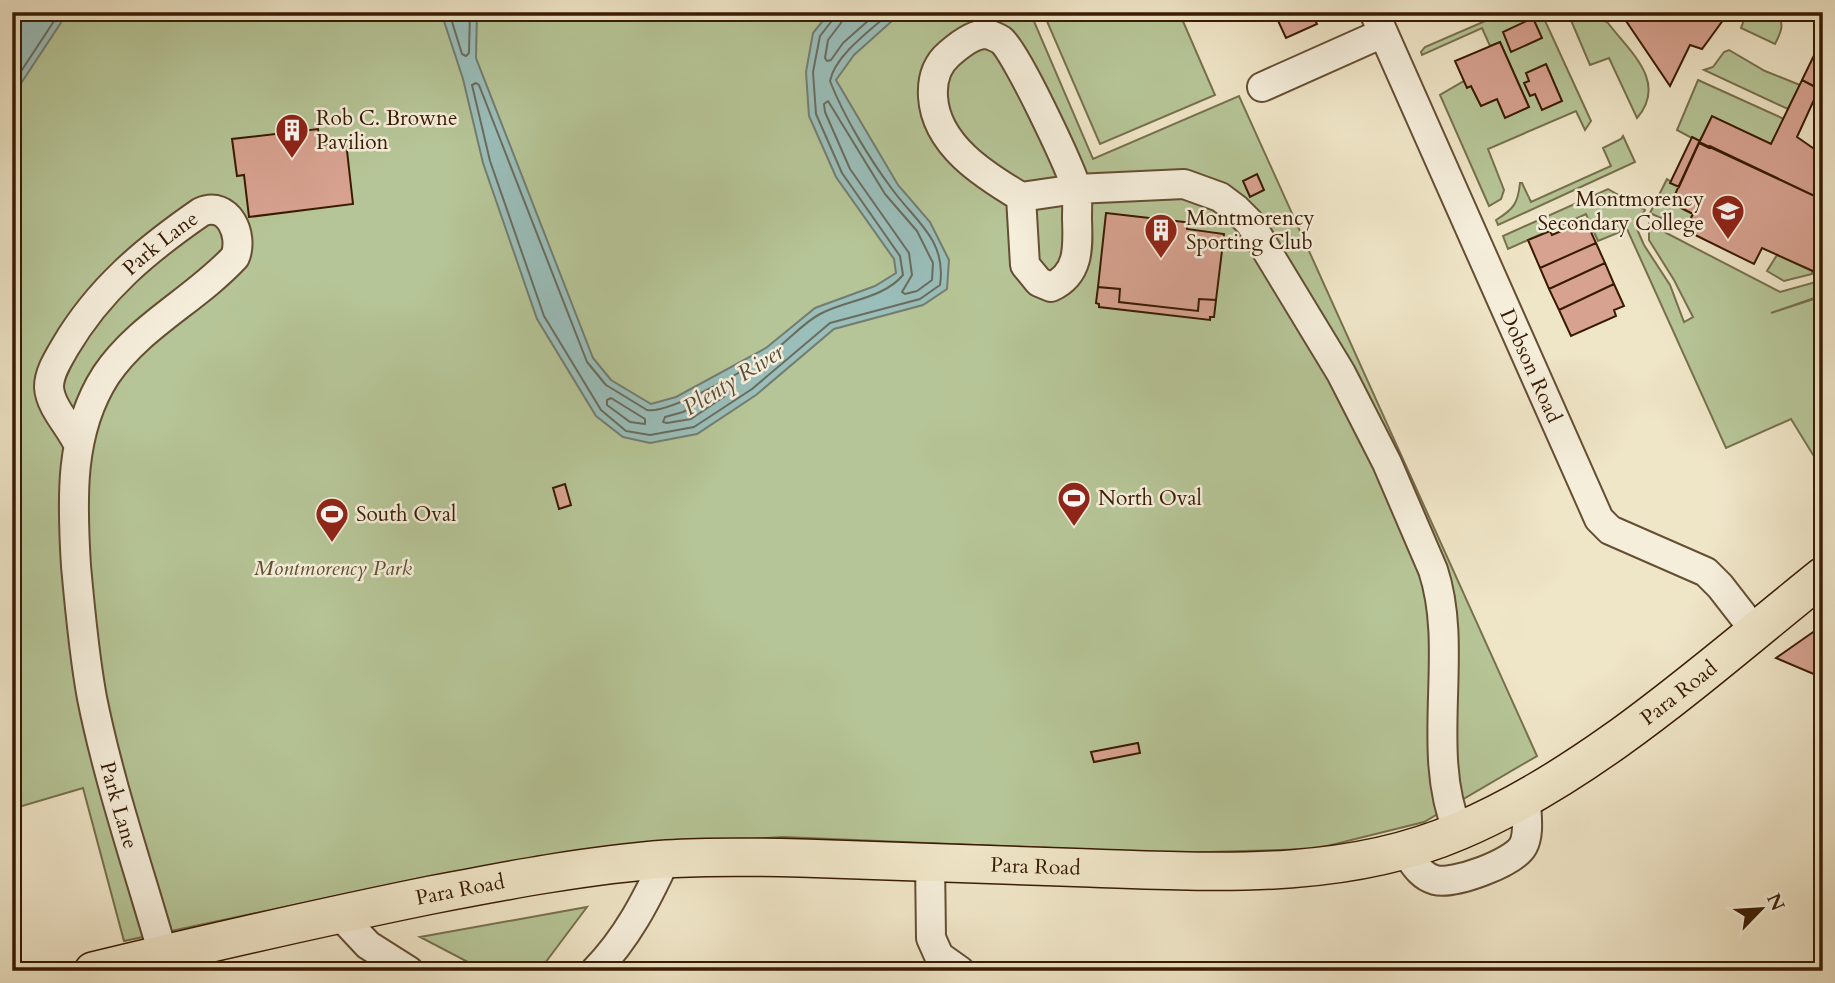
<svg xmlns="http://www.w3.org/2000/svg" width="1835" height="983" viewBox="0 0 1835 983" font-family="Cardo,serif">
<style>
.green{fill:#b6c597;stroke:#78704c;stroke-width:2}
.water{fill:#9abeba;stroke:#737d70;stroke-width:2}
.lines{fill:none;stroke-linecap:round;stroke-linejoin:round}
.shore{stroke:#6a6c5e;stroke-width:2}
.building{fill:#d7a290;stroke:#391b02;stroke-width:2}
.minor-casing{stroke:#664e33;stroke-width:32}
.major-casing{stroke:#391b02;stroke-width:40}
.minor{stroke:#f5eedb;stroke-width:28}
.major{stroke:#efe5c7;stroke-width:37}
.labels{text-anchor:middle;stroke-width:5;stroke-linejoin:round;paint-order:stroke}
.poi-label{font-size:21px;fill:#391b02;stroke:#f5eedb;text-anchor:start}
.street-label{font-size:21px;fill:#391b02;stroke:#f5eedb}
.park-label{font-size:21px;font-style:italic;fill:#5e4e2f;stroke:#f5eedb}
.water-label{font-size:23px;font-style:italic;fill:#564c39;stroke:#f5eedb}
</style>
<rect width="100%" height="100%" fill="#efe5c7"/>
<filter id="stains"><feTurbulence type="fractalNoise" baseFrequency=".00286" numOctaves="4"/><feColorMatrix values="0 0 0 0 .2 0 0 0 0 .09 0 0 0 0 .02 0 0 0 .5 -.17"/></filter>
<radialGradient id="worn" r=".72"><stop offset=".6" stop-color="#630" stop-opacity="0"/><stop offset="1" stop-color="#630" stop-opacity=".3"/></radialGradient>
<path class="green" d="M12 12H1030L1093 159 1239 96 1537 756 1424 822 1315 849 1172 853 783 837 587 849 431 876 124 941 83 788 12 809Z
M1043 12H1179L1215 95 1100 144Z
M1506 12H1541L1591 121 1585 130 1576 111 1488 149 1504 190 1501 199 1489 206 1440 95 1464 81 1467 87 1471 86 1481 106 1497 99 1505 117 1529 107 1500 42 1490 46 1482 28 1422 55 1421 52 1425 47Z
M1582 12H1599L1604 18 1603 20 1608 23C1630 52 1668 82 1637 118L1609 58 1590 65 1570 18Z
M1747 12H1777C1785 25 1781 32 1775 44L1741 28Z
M1729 50 1765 71 1800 85 1788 109 1704 70 1713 67 1724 52Z
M1698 80 1784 119 1771 144 1712 117 1699 142 1677 130Z
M1623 136 1635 162 1498 225 1496 220C1514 209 1518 203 1520 183H1522L1531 202 1611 166 1603 148 1621 139Z
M1667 179 1679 187 1693 214 1687 228 1681 226 1680 227 1650 213Z
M1608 189 1645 210 1637 221V229L1644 245 1670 285 1684 322 1693 317 1674 280 1649 240V224L1780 292 1823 280V295L1771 313 1823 296V471L1791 419 1726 448 1627 229 1598 241 1586 214 1508 249 1503 236Z
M1777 255 1812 271V274L1784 281 1767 271Z
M587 907 539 971H485L420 937Z"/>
<path class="water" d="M23 12H68L12 97V32Z
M441 12H477L476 58 593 358 611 380 651 404 676 397 766 348 815 308 875 286 896 273 894 259 836 177 809 116 806 72 813 33 830 12H902L854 55 836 80 898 185 930 222 949 260 947 289 923 305 834 329 756 395 697 434 650 443 623 437 596 416 537 319 483 163 463 79Z"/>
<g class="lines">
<path class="shore" d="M449 12 462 54 466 56 469 53 470 12
M835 12 834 18 820 36 813 72 816 114 842 173 900 256 903 275C883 299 846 300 820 314 801 324 787 343 769 354 747 369 670 414 647 410L606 385 587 362 479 85 476 83 472 85 490 161 544 316 601 410 626 431 650 435 694 427 752 389 830 323 920 299 940 285C947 240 915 221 892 189 869 158 844 117 830 81 835 55 872 29 891 12
M843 12 841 23 828 40 825 58 827 61 831 60 843 43 878 12
M12 85 60 12
M828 101 885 194 917 231 933 263 932 280 917 291 905 294 902 292 912 275 909 253 850 169 825 112 824 104Z
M724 390 726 393 725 396 691 419 667 423 663 422 665 417 683 412Z
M611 398 645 419V424L630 422 607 405V400Z"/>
</g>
<path class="building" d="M1274 12H1311L1317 24 1286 38Z
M1620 12H1729L1702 49 1690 45 1670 86Z
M1533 18 1542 38 1511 52 1503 32Z
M1823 37V91L1802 80Z
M1500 42 1529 107 1505 118 1497 99 1481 106 1471 86 1467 88 1455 61Z
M1546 64 1562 101 1542 110 1535 94 1530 96 1524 83 1529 81 1526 73Z
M1802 80 1819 89 1797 137 1823 155V200L1710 146 1709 148 1699 143 1712 116 1771 144Z
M318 129 320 145 346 142 353 204 249 217 244 175 237 176 232 139Z
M1692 137 1700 141 1679 187 1670 183Z
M1699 142 1823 200V256L1815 272 1762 248 1754 264 1685 230 1693 214 1671 203Z
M1257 174 1264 190 1250 197 1243 181Z
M1106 213 1193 223 1187 222V229L1224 234 1216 300 1199 299 1198 311 1119 302 1120 289 1098 287Z
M1586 221 1596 243 1540 268 1528 240 1550 231 1552 235 1566 229 1565 227Z
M1596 243 1605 263 1549 289 1540 268Z
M1605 263 1614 284 1559 310 1549 289Z
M1614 284 1624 306 1614 310 1616 316 1571 336 1559 310Z
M1098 287 1120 289 1119 302 1198 311 1199 299 1216 300 1214 317H1210V320L1099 307V304L1096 303Z
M565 484 571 505 559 509 553 488Z
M1816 630 1823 632V678L1776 658Z
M1138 743 1140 753 1094 762 1091 752Z"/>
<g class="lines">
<defs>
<g id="minor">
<path id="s1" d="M1374 12 1599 519 1610 530 1706 572 1720 586 1755 631"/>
<path d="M1262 87 1383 33"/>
<path d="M1021 197C984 175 936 145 933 97 932 81 936 65 949 54 958 46 973 34 986 34 989 34 998 38 1001 40 1016 51 1069 165 1076 187 1078 196 1077 209 1077 219 1078 246 1080 274 1051 287L1039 282 1025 265 1021 197 1076 189 1184 184 1220 197 1236 209 1250 223 1341 373 1387 463 1433 570C1460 651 1424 751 1458 831"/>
<path id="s2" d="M78 444C70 426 50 407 49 387 49 373 58 359 65 347 99 289 146 250 201 212 228 200 244 235 235 257 195 300 139 326 106 375 69 432 72 501 76 566 80 610 84 655 92 698 109 783 139 870 163 954"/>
<path d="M1405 851C1413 862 1420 876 1435 880 1453 885 1514 863 1523 846 1530 834 1526 812 1526 798"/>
<path d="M930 862 931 938 939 956 960 971"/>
<path d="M339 914 368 945 409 971"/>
<path d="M595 971C627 938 646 901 665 860"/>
</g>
<g id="major">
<path id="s3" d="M93 971C205 944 318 918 431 895 509 880 588 865 667 859 712 856 756 857 800 858 897 861 994 865 1090 868 1213 872 1343 881 1459 831 1593 774 1709 667 1823 576"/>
</g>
</defs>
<use href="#minor" class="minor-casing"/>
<use href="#major" class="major-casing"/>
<use href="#minor" class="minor"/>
<use href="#major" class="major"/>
</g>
<defs>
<symbol id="building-pin" viewBox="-11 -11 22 30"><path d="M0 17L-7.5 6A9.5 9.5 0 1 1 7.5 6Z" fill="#8f2418" stroke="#f5eedb"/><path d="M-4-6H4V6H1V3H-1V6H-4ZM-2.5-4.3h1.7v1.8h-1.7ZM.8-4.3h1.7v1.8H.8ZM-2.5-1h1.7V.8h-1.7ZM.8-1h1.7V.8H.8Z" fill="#fff"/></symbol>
<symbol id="school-pin" viewBox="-11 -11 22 30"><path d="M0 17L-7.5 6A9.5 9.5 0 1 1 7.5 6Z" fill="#8f2418" stroke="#f5eedb"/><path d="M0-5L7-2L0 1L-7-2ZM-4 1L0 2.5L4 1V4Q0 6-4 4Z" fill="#fff"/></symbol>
<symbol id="stadium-pin" viewBox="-11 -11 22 30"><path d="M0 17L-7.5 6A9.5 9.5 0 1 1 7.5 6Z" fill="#8f2418" stroke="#f5eedb"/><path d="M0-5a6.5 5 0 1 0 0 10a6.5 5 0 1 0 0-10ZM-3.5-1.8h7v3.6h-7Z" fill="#fff"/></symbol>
</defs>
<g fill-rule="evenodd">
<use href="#building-pin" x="273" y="111" width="38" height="52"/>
<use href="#school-pin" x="1709" y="192" width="38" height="52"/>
<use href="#building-pin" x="1142" y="211" width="38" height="52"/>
<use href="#stadium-pin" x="1055" y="479" width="38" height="52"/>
<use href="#stadium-pin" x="313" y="495" width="38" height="52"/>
</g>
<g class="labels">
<g class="poi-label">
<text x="316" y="125">Rob C. Browne<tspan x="316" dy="24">Pavilion</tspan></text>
<text x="1704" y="206" text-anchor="end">Montmorency<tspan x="1704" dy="24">Secondary College</tspan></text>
<text x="1186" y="225">Montmorency<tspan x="1186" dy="24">Sporting Club</tspan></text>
<text x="1098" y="505">North Oval</text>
<text x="356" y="521">South Oval</text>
</g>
<g class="street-label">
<text dy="7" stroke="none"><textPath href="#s2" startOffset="250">Park Lane</textPath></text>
<text dy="7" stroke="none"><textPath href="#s1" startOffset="387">Dobson Road</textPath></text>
<text dy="7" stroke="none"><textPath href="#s3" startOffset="1643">Para Road</textPath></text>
<text dy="7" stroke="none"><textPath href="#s2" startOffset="989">Park Lane</textPath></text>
<text dy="7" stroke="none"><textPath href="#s3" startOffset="954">Para Road</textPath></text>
<text dy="7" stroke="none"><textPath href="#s3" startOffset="376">Para Road</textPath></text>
</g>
<g class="park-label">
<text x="333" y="575">Montmorency Park</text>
</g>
<g class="water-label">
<text transform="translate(733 379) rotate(-32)" y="8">Plenty River</text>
</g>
</g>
<rect width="1835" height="983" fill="none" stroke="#efe5c7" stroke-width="42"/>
<rect x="14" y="14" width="1807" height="955" fill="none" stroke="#391b02" stroke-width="3.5"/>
<rect x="21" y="21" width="1793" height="941" fill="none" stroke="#391b02" stroke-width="2"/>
<g transform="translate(1761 909) rotate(65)" stroke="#f5eedb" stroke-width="5" paint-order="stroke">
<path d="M0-5L12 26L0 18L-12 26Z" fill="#391b02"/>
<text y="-10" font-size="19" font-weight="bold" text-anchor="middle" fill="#391b02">N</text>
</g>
<rect width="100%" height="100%" filter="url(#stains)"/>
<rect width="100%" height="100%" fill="url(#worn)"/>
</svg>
